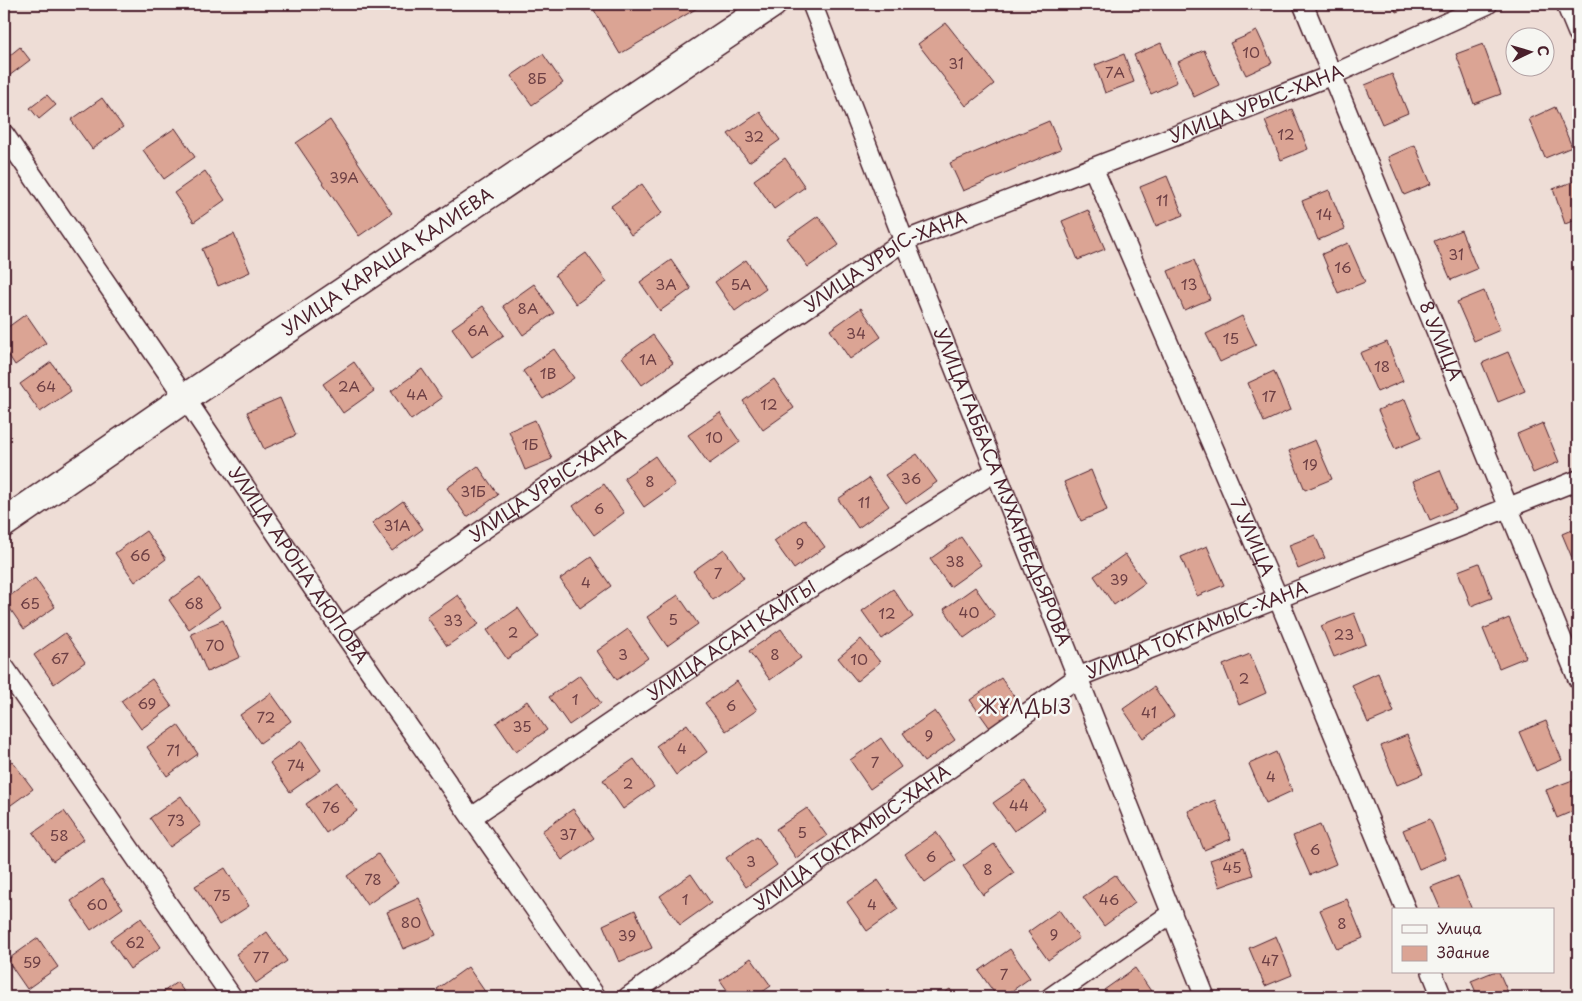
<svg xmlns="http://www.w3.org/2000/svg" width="1582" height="1001" viewBox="0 0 1582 1001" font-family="'Playpen Sans',sans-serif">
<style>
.building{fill:#dba494;stroke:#4a1f2b}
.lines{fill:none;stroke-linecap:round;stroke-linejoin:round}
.street-casing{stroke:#4a1f2b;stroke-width:22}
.secondary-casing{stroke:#4a1f2b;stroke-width:31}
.street{stroke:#f6f6f2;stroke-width:19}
.secondary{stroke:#f6f6f2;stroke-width:28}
.labels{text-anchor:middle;stroke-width:5;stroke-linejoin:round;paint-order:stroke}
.number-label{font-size:15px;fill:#6e4045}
.street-label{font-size:18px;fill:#4a1f2b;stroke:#f6f6f2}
.neighbourhood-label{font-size:19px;letter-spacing:1px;fill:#4a1f2b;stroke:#f6f6f2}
</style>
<rect width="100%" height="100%" fill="#eeddd6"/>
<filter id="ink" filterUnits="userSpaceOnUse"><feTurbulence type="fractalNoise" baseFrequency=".02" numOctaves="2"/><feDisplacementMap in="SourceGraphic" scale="10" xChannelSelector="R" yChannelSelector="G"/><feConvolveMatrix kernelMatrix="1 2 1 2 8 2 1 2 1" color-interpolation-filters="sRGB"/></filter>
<g filter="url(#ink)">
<path class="building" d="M605 4H704L620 54 594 10Z
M1393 4H1417L1396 12Z
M946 23 994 84 966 106 918 44Z
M1257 31 1272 63 1246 75 1230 43Z
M1161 43 1177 82 1151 94 1134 55Z
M1483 44 1501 94 1474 104 1456 54Z
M20 47 30 60 9 76 4 69V60Z
M1204 50 1219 85 1194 97 1178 62Z
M543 54 563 83 532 105 511 76Z
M1124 54 1134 82 1105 93 1095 65Z
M1392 74 1408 113 1382 124 1365 85Z
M47 95 56 105 39 119 30 108Z
M102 98 123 127 92 149 71 120Z
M1555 107 1572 147 1545 158 1529 119Z
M1292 109 1308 149 1281 160 1265 121Z
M760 112 780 140 749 162 728 134Z
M330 120 392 213 359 236 296 143Z
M1049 121 1061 149 963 191 950 163Z
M175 128 195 157 164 179 143 150Z
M1415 145 1431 184 1404 195 1388 157Z
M785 158 805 187 774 209 754 180Z
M205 171 225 200 194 222 174 193Z
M1167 176 1183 215 1156 226 1140 187Z
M1578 180V219L1565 224 1553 189Z
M642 184 662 213 631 235 611 206Z
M1329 190 1345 229 1318 240 1302 201Z
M1088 210 1105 249 1078 260 1062 221Z
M818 216 839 245 808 267 787 238Z
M1461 230 1477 269 1451 280 1434 241Z
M234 234 250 272 218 286 202 249Z
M1348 243 1365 282 1338 293 1322 254Z
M586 253 607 282 576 304 555 275Z
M671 260 691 289 660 311 640 282Z
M746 260 766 289 735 311 715 282Z
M1194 260 1210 299 1184 310 1168 271Z
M534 284 554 313 523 335 503 306Z
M1484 291 1500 330 1474 341 1457 302Z
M483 306 504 335 472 357 452 328Z
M861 308 881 337 850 359 830 330Z
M26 314 46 343 15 365 4 348V330Z
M1242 316 1256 345 1220 362 1206 334Z
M653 335 673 363 642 385 622 357Z
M1387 342 1403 381 1377 392 1360 353Z
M554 349 574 378 543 399 523 371Z
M1508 352 1525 391 1498 402 1482 363Z
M51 362 71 391 40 412 20 384Z
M354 362 374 391 343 413 323 384Z
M422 369 442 398 411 420 391 391Z
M1274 371 1290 410 1264 422 1248 383Z
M774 379 794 408 763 430 743 401Z
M280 398 296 435 264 449 247 412Z
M1405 399 1421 438 1395 449 1378 410Z
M720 413 740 442 709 464 688 435Z
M535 420 552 459 525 470 509 431Z
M1543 423 1559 462 1533 473 1517 434Z
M1315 440 1332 479 1305 490 1289 451Z
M917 454 937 482 906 504 885 475Z
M655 456 675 485 644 507 624 478Z
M478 466 498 495 467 517 447 488Z
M1091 470 1107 510 1081 521 1064 482Z
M1440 470 1456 509 1430 520 1413 481Z
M869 478 889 506 858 528 838 499Z
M604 484 624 513 594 535 573 506Z
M403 501 423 529 392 551 372 523Z
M805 519 825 547 794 569 774 541Z
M1578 527V572L1562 534Z
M146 531 166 559 135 582 115 553Z
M1315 535 1325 558 1298 569 1289 545Z
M961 537 981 565 950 587 930 559Z
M1207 546 1224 585 1197 596 1181 557Z
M724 549 744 578 713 600 693 571Z
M1125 554 1145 583 1114 605 1094 576Z
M591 557 611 586 580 608 560 579Z
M1479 563 1492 598 1471 606 1458 571Z
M35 578 55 607 24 629 4 600Z
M200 578 220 607 189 629 169 600Z
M975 587 995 616 964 638 944 609Z
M893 589 913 617 882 639 862 611Z
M458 595 479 624 447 646 427 617Z
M678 595 698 624 667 646 647 617Z
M518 608 538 637 507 659 487 630Z
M1354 613 1366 644 1334 657 1321 626Z
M1509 618 1526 657 1499 668 1483 629Z
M223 620 240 657 207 672 191 634Z
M628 629 648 658 617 680 597 651Z
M781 629 801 658 770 680 749 651Z
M65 633 85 662 54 684 34 655Z
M861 639 880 662 857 681 838 658Z
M1250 654 1266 693 1239 705 1223 665Z
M1378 673 1394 712 1368 723 1352 685Z
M580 675 601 703 569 725 549 697Z
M1001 678 1021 706 990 728 970 700Z
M152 679 172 707 141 729 121 701Z
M737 681 757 710 726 731 705 703Z
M1154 687 1174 716 1143 738 1123 709Z
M271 693 291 721 260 743 240 715Z
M527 701 547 730 516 752 496 723Z
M935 711 955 740 924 762 903 733Z
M1546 721 1562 760 1536 771 1519 732Z
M687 724 707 752 676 775 656 746Z
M178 725 198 754 167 776 147 747Z
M1407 735 1423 774 1397 785 1381 746Z
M881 738 901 767 870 789 850 760Z
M301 741 321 770 290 792 270 763Z
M1276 752 1292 791 1266 803 1249 764Z
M634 759 654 787 623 809 603 780Z
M12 761 33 789 4 810V767Z
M1578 778V809L1557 818 1546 790Z
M1025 781 1045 809 1014 831 993 803Z
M337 782 357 811 326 833 306 804Z
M181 796 201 825 170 847 150 818Z
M1215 800 1231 839 1204 850 1188 811Z
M807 808 827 836 796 858 776 829Z
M573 809 594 838 562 860 542 831Z
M64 811 84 839 53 861 33 833Z
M1430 819 1446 858 1419 869 1403 830Z
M1320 825 1336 864 1310 875 1293 836Z
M936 832 956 860 925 882 905 854Z
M757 836 777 865 746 887 726 858Z
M994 844 1014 873 983 895 963 866Z
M1244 848 1253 875 1220 887 1210 860Z
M378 854 398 883 367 905 347 876Z
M225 868 249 906 219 925 195 886Z
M691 874 711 903 680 925 660 896Z
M1115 875 1135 903 1104 926 1083 897Z
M1458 876 1472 910H1441L1431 887Z
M102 879 123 908 91 930 71 901Z
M878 880 898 909 867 931 847 902Z
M419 898 436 935 403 949 387 912Z
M1347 899 1363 938 1337 949 1320 910Z
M635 910 652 948 619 962 603 925Z
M1059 910 1079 938 1048 960 1028 932Z
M141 918 161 947 130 969 110 940Z
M267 932 287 961 256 983 236 954Z
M1276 936 1292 975 1265 986 1249 948Z
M38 938 58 967 27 989 7 960Z
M1010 949 1030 978 1003 997H997L979 971Z
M751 958 771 986 755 997H732L720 980Z
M468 967 488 996 486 997H442L437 989Z
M1135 968 1155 997H1109L1104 990Z
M1493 972H1499L1510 997H1478L1471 981Z
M177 982 188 997H156Z
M309 989 315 997H299Z
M950 989 956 997H938Z"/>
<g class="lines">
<defs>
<g id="street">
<path id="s1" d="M812 4 904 241 1205 997"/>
<path id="s2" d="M1303 4 1578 679"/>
<path d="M1566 4 1578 33"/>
<path id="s3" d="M4 134 185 398 340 628 596 997"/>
<path id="s4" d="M1093 168 1278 598 1406 910"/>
<path id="s5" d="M340 628 904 241 1332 75 1488 4"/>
<path d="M4 667 232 997"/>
<path id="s6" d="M472 817 791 600 996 471"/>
<path d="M1432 972 1442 997"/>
<path id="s7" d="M628 997 1078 677 1578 480"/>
<path d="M1051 997 1172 913"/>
</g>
<g id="secondary">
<path id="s8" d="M4 523 185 398 772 4"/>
</g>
</defs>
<use href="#street" class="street-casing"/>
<use href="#secondary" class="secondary-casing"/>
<use href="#street" class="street"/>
<use href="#secondary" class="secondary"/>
</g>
</g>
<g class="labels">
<g class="number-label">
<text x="1251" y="58">10</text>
<text x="956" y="69">31</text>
<text x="1115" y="78">7А</text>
<text x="537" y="84">8Б</text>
<text x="1286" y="140">12</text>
<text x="754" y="142">32</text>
<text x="344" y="183">39А</text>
<text x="1162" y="206">11</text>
<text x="1324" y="220">14</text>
<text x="1456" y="260">31</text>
<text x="1343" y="273">16</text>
<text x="666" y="290">3А</text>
<text x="741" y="290">5А</text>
<text x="1189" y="290">13</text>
<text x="528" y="314">8А</text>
<text x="478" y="336">6А</text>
<text x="856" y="339">34</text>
<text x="1231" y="344">15</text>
<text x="648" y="365">1А</text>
<text x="1382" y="372">18</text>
<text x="548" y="379">1В</text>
<text x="46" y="392">64</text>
<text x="349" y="392">2А</text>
<text x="417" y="400">4А</text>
<text x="1269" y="402">17</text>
<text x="769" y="410">12</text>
<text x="714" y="443">10</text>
<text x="530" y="450">1Б</text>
<text x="1310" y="470">19</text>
<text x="911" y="484">36</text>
<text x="650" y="487">8</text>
<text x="473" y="497">31Б</text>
<text x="864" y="508">11</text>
<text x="599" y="514">6</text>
<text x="397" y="531">31А</text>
<text x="800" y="549">9</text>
<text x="140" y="561">66</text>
<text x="955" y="567">38</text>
<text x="718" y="579">7</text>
<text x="1119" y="585">39</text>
<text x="586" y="588">4</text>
<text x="30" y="609">65</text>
<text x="194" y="609">68</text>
<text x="969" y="618">40</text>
<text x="887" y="619">12</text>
<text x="673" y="625">5</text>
<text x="453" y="626">33</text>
<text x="513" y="638">2</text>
<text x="1344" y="640">23</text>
<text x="215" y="651">70</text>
<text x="623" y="660">3</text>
<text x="775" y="660">8</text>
<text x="60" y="664">67</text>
<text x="859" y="665">10</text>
<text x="1244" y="684">2</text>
<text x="575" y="705">1</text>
<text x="147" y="709">69</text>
<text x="731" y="711">6</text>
<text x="1149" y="718">41</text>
<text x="266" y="723">72</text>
<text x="522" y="732">35</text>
<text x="929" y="741">9</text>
<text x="682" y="754">4</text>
<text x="173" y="756">71</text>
<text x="875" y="768">7</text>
<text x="296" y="771">74</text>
<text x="1271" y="782">4</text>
<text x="628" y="789">2</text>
<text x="1019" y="811">44</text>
<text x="331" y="813">76</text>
<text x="176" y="826">73</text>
<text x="802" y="838">5</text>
<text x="568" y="840">37</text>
<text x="59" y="841">58</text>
<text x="1315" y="855">6</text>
<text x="931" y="862">6</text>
<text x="751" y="867">3</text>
<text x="1232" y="873">45</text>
<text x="988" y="875">8</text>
<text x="373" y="885">78</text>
<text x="222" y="901">75</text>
<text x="685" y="905">1</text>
<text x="1109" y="905">46</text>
<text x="97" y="910">60</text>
<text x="872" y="910">4</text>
<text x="411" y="928">80</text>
<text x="1342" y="929">8</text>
<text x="1054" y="940">9</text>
<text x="627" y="941">39</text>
<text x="135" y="948">62</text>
<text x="261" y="963">77</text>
<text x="1270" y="966">47</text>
<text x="32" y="968">59</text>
<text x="1004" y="980">7</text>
</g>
<g class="street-label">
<text dy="6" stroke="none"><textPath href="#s5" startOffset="1062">УЛИЦА УРЫС-ХАНА</textPath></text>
<text dy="6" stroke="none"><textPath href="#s8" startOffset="464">УЛИЦА КАРАША КАЛИЕВА</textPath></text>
<text dy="6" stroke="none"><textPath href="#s5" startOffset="658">УЛИЦА УРЫС-ХАНА</textPath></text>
<text dy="6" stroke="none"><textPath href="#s2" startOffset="364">8 УЛИЦА</textPath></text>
<text dy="6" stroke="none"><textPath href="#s5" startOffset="252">УЛИЦА УРЫС-ХАНА</textPath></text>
<text dy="6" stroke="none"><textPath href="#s1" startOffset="519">УЛИЦА ГАББАСА МУХАНБЕДЬЯРОВА</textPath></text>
<text dy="6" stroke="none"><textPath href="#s4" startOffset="402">7 УЛИЦА</textPath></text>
<text dy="6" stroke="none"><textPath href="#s3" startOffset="522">УЛИЦА АРОНА АЮПОВА</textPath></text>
<text dy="6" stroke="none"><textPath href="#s7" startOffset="680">УЛИЦА ТОКТАМЫС-ХАНА</textPath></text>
<text dy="6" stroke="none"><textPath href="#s6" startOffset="314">УЛИЦА АСАН КАЙГЫ</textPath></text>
<text dy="6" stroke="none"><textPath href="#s7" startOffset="275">УЛИЦА ТОКТАМЫС-ХАНА</textPath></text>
</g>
<g class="neighbourhood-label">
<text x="1025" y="714">ЖҰЛДЫЗ</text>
</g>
</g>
<rect width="1582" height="1001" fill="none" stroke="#f6f6f2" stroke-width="20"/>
<rect x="10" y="10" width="1562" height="981" fill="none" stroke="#4a1f2b" stroke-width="2" filter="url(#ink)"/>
<rect x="1392" y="908" width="162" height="65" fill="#f6f6f2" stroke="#b1a0a2"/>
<rect x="1402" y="925" width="25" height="8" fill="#f6f6f2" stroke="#b1a0a2"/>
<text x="1437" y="934" font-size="15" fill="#4a1f2b">Улица</text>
<rect x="1402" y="946" width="25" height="15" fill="#dba494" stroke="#b1a0a2"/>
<text x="1437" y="958" font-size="15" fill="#4a1f2b">Здание</text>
<g transform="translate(1530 52) rotate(85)"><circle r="24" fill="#f6f6f2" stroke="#b1a0a2"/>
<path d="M0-4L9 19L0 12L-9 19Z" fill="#4a1f2b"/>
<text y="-8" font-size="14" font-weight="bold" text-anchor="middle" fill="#4a1f2b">С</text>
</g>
</svg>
